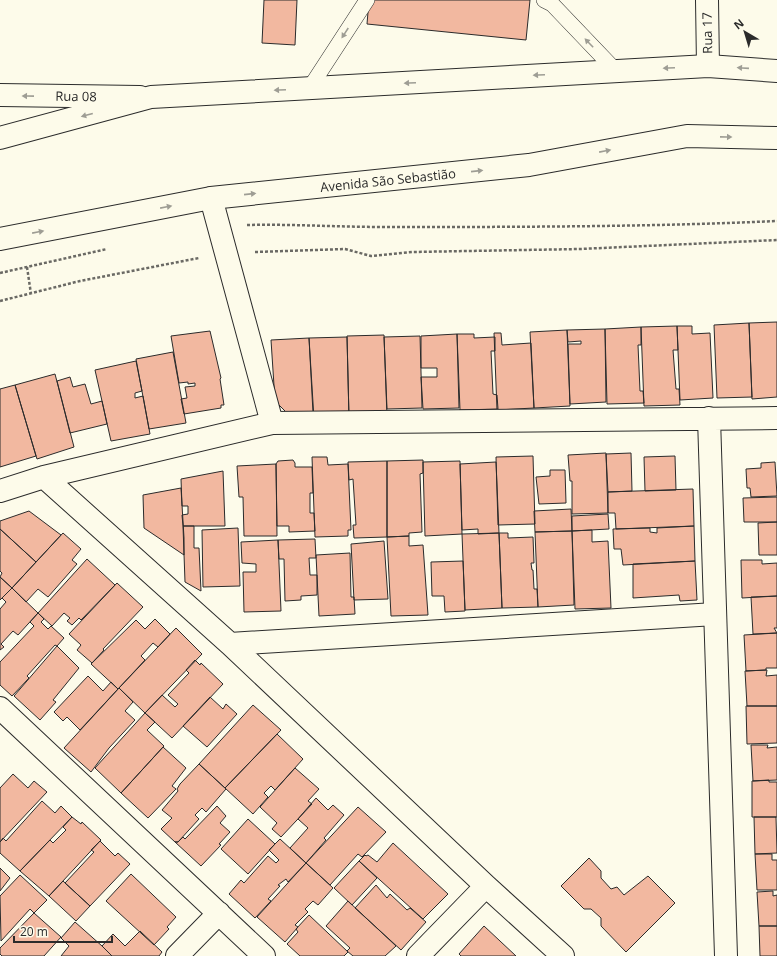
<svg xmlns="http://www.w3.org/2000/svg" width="777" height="956" viewBox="0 0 777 956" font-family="'Open Sans',sans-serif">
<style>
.building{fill:#f2b8a0;stroke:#2b2b2b}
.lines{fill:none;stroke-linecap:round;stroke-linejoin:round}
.service-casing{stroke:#2b2b2b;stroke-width:16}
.minor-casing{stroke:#2b2b2b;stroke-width:24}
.primary-casing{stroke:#2b2b2b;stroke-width:24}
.path{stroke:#6a6964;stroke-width:2.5;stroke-dasharray:3 2;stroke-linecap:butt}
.service{stroke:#fdfbea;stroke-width:15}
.minor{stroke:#fdfbea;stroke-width:22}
.primary{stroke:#fdfbea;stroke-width:22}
.oneway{fill:#9e9d94}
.labels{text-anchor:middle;stroke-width:3;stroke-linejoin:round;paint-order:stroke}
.street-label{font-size:13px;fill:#2b2b2b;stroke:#fdfbea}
</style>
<rect width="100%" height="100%" fill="#fdfbea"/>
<path class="building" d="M264 0H297L295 45 262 43Z
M369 0H530L526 40 367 24Z
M777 322V397L752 399 749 323Z
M749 323 752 397 717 398 714 325Z
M677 326 678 350H673L676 389H679L680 405 644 406 641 327Z
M677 326H692V334L710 333 713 398 680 400Z
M641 327V345H638L640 391H643L644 403 607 404 605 329Z
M605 329 606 402 570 404 568 344H581V341L568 342 567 330Z
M567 330 570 406 534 408 530 332Z
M210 331 221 378 220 379 224 405H221V408L184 414 181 399 187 398 185 387 195 386V383L188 384V382L179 383 171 336Z
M494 333H501L502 345 531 343 534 408 497 410Z
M457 334 459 408 423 409 421 377H437V368H421V336Z
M457 334H474V338L495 337V351H491L493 394 497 395 498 409 460 410Z
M384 335 387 417 349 418 347 336Z
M420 336 422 408 387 409 384 337Z
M347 337 349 418 314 419 309 338Z
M309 338 313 413 288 414 275 401 271 340Z
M173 352 186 423 149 429 136 359Z
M136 361 142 391 135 393V398L143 396 150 434 111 441 95 370Z
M55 374 74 447 37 459 15 385Z
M70 377 73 387 85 384 91 404 102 401 107 424 70 433 57 381Z
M15 385 36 456 0 467V389Z
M606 453 608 513 572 514V481H570L568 455Z
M631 453 632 491 608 492 606 454Z
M533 456 535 524 498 525 496 457Z
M675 456 676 490 645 491 644 457Z
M312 457H327L328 465 348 464 351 530H348V536L315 537Z
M293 460 295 463V467H312L313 493H310V513H314L315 531 289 532V526H277L276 464 278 461Z
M423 460V473L420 474 422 532 409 533V536L387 537V461Z
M387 461V537L354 538 353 525H356L353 479 349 480 348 462Z
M460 461 462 534 425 536 423 462Z
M496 462 499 533 478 534V529L462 530 460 464Z
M775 462 777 496 751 497 750 488H747L746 469 761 468V463Z
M276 464 277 536H244L243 497H239L237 466Z
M550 470H565L566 503 539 504 536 477 550 476Z
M223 471 225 526H183L182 515 188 514V506H182L181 479Z
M181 488 184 538V555L144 528 143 495Z
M693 489 694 526 616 529 615 513H608V492Z
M777 497V522H744L743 498Z
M571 509 572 531 535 532 534 511Z
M29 511 61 535 36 562 0 529V521Z
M608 514 609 529 572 531V516Z
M777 522V555H759L758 523Z
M183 526H194V548H199L201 591 185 582Z
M694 526 695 561 623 565 621 549H614L613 529 650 528V532L657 533V528Z
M238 528 240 586 203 587 202 530Z
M0 529 36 562 12 588 0 577 2 573 0 571Z
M592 530V542L608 541 611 608 575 609 572 531Z
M572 531 574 605 538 607 535 532Z
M63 533 81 549 72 560 77 564 48 597 38 589 26 602 12 588Z
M499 533H508V538L533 537 534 563H531L532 570H533L534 589H537L538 607 502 608Z
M499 533 502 608 465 610 462 534Z
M409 536V546L423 545 428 615 391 616 387 537Z
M315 539 316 558H309L310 575H317V595L301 596V600L285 601 284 559H279L278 540Z
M278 540 281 611 244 612 243 572H256V564L242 563 241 542Z
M384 541 388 599 354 600 351 544Z
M350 553 351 597H354L355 614 319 616 316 555Z
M87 559 115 585 81 620 79 618 72 625 67 621 70 618 64 613 52 626 38 613Z
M741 560H762V564L777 563V596L742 598Z
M463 561 465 611 445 612 444 596H432L431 562Z
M695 561 697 600 680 601 679 595 633 598V564Z
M0 577 12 588 0 600Z
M117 583 143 607 103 649 104 650 92 663 77 650 81 645 69 634Z
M12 588 38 613 18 635 13 631 1 644 4 647 0 650V609L6 602 2 598Z
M777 596V628H774L777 633 753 634 751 597Z
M38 613 44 619 41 622 48 629 51 626 64 638 57 646 55 645 27 676 29 678 12 696 0 685V662L34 626 30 622Z
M155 619 170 634 158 647 153 643 141 656 145 660 118 689 91 664 136 620 145 629Z
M176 628 202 654 145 713 119 688Z
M777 633V668H766V670L746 671 744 635Z
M57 646 79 668 53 700 56 702 40 720 14 696Z
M195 660 200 665 201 663 223 684 172 738 145 713 162 695 175 707 178 704 168 695 189 673 186 670Z
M767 670 766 676 777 675V706H747L745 671Z
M88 676 103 691 111 682 118 689 80 730 67 717 63 721 54 712Z
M119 688 133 702 125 711 135 720 109 748 91 772 64 748Z
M210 697 223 709 226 704 237 714 207 747 183 726Z
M253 705 281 730 225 788 199 764Z
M746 706H777V743L747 744Z
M145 713 155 722 147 730 164 746 121 793 95 768Z
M277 734 303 759 275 790 271 786 264 793 268 797 253 814 225 788Z
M751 745H768L767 748 777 747V780L753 781Z
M163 747 186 768 172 786 176 789 148 818 121 793Z
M199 764 226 789 206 812 202 808 195 815 199 819 178 842H175L161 829 172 818 162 810 178 791 177 789 180 784Z
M295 768 319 789 308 801 312 804 281 837 272 829 277 823 260 807Z
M13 774 28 788 34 781 47 792 0 842V788Z
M769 780V782H777V817H752V781Z
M316 798 328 810 333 805 344 815 324 838 326 840 306 863 290 848 308 828 298 819Z
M42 801 55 813 61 806 72 817 20 871 0 853V842L3 838 6 841Z
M217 806 226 816 220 823 230 832 219 844 221 845 201 866 175 842H178L183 837 185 839Z
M358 807 386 832 362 857 358 854 330 885 306 863Z
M72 817 81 824 82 822 101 840 49 896 20 871 50 840 53 843 66 830 63 827Z
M754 817H776L777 853 755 854Z
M248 819 275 844 248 874 221 849Z
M280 839 306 863 288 882 286 879 278 885 280 886 268 899 271 901 255 918 229 894 241 880 244 883 268 856 276 863 279 860 269 850Z
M100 841 115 856 118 853 130 864 90 906 65 883 94 852 91 850Z
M393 843 448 894 423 919 359 861 365 855 366 856 368 855 377 862Z
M755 854H772V860H777V890H757Z
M589 858 601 871V878L611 889 617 887 624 895 648 876 675 903 626 952 601 926V918L591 909H584L561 886Z
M359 861 377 878 352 905 334 888Z
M306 863 333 888 318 905 313 901 305 909 308 912 295 925 298 927 285 942 257 917Z
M0 868 10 878 0 891Z
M131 874 176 917 167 927 169 929 154 945 106 901Z
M20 875 47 900 34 913 30 909 1 941 0 896Z
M63 881 90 906 76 921 49 896Z
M376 885 387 898 390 894 407 910 410 908 426 922 401 950 355 908Z
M773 891V896L777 895V926H759L757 892Z
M348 901 396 946 385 956H353L347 951 350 948 326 926Z
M34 913 61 937 44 956H2L0 954V948Z
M309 915 348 952 344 956H300L287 944 298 932 296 929Z
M75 922 102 946 112 956H61L69 946 61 938Z
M484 926 516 956H461L459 954Z
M759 926H777V956H760Z
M140 931 162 952 159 956H112L102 946 113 934 125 946Z"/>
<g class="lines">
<defs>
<path id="service" d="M544 0 552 4 616 71
M309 89 367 0"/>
<path id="minor" d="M707 0 708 66
M0 95 140 97
M211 198 272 423
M709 418 726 956
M44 477 230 644 486 886 563 956
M0 491 44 477 272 423 777 418
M230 644 715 614
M0 708 264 956
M177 956 219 913
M418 956 486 886"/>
<path id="primary" d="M0 138 151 97 708 66 777 71
M0 239 211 198 529 165 687 136 777 138"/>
</defs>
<use href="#service" class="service-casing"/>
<use href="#minor" class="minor-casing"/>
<use href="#primary" class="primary-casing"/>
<path class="path" d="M247 225C293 224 338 227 384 227 515 227 646 227 777 221
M255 252 345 249 371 256 412 252 580 249 777 240
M27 267 31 294
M0 273 107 249
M0 301 80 281 199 258"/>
<use href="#service" class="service"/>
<use href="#minor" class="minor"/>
<use href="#primary" class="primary"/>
</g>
<defs><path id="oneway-solid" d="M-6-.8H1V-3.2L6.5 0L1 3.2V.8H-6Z"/></defs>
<g class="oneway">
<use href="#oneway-solid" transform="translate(345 33) rotate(123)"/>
<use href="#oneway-solid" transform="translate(589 43) rotate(-134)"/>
<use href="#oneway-solid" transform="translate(669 68) rotate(177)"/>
<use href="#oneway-solid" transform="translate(743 68) rotate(-176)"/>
<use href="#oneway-solid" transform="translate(539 75) rotate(177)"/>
<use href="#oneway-solid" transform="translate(410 83) rotate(177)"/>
<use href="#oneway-solid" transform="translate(280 90) rotate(177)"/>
<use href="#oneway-solid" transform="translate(28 96) rotate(-179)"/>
<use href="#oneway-solid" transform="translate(87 115) rotate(165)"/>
<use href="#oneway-solid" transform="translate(726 137) rotate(1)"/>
<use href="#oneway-solid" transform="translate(605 151) rotate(-11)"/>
<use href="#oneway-solid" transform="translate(477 171) rotate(-6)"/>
<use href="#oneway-solid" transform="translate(250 194) rotate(-6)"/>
<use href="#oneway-solid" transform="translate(166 207) rotate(-11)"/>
<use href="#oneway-solid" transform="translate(38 232) rotate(-11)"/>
</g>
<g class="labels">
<g class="street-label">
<text transform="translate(707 33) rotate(-91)" y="5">Rua 17</text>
<text transform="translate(76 96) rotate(1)" y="5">Rua 08</text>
<text transform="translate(388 180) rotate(-6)" y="5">Avenida São Sebastião</text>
</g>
</g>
<g transform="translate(745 32) rotate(322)" stroke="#fdfbea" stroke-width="3" paint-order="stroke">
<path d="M0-3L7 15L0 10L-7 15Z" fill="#2b2b2b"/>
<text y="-6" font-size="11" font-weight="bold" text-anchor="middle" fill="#2b2b2b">N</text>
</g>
<path d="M14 936v6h98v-6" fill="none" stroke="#2b2b2b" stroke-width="2"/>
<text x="20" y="936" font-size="12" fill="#2b2b2b" stroke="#fdfbea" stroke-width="3" paint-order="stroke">20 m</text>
</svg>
